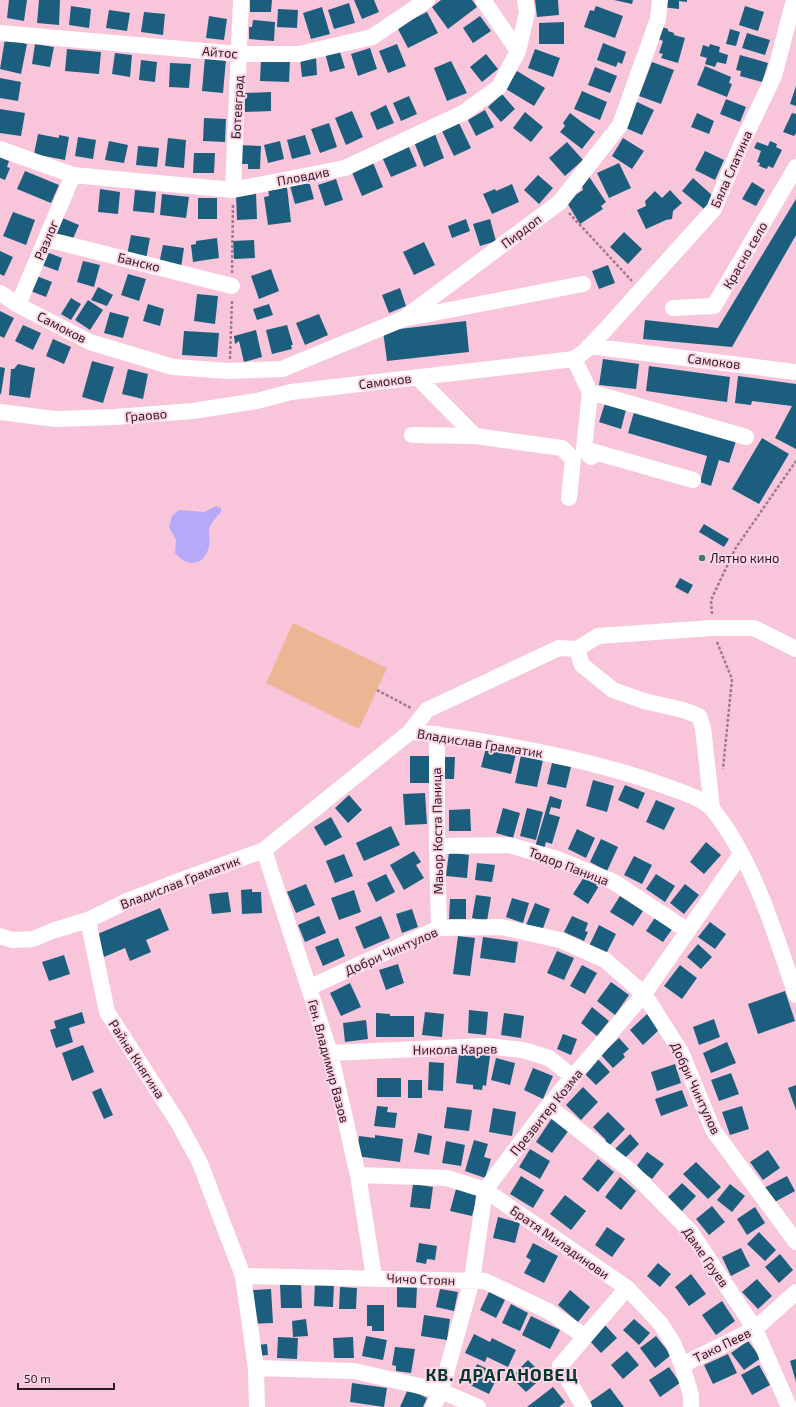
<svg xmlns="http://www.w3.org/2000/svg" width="796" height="1407" viewBox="0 0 796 1407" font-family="'Exo 2',sans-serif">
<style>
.green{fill:#ecb594}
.water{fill:#b8a8f8}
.building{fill:#1b5e7d}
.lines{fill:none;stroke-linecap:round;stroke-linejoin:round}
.path{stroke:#a1798a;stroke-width:2.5;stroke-dasharray:3 2;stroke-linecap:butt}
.minor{stroke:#fff;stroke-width:16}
.poi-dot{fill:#3b7b69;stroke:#fed6e6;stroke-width:1.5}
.labels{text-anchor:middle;stroke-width:4;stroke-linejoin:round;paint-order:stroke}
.street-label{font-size:13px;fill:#2d1620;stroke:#fed6e6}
.poi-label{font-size:13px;fill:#2d1620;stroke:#fed6e6;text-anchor:start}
.district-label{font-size:17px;font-weight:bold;letter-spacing:1px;fill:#00392c;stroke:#fed6e6}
</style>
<rect width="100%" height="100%" fill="#f9c5da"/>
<path class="green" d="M293 623 387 668 359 729 266 683Z"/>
<path class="water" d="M216 506 221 508V512C217 517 212 521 210 527 207 534 211 539 209 546 205 566 187 568 175 553L176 540 169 527 172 516 179 510 204 512Z"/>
<path class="building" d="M9 0H27L24 21 7 18Z
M39 0H60L59 25 37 23Z
M250 0H272L271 12H250Z
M354 0H374L379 12 362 19Z
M441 0H472L477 7 448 29 432 7Z
M535 0H558L559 15 537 17Z
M614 0H633L632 4Z
M662 0H687V2L679 1V9L661 7Z
M349 3 355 23 334 29 328 10Z
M71 6 91 9 89 28 69 25Z
M596 6 623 16 615 38 584 27 590 10 594 11Z
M745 6 764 12 758 31 739 25Z
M322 7 330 34 311 39 303 13Z
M278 9 298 10 297 28 277 27Z
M109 10 130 13 127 31 106 28Z
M144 12 165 14 163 35 141 32Z
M427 12 438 33 408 48 397 27Z
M209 16 227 19 224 40 206 38Z
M480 16 491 31 473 43 463 28Z
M253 20 275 22 274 41 249 39V27H252Z
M564 22V44H539V23Z
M657 25 668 29V31L674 33V35L685 38 678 63 661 58 663 54 659 53 663 41 654 37Z
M730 29 740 32 736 46 726 44Z
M747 33 770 40 765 55 742 48Z
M5 39 27 44 21 74 0 69Z
M603 43 626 52 622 64 618 62 616 67 597 60Z
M35 44 54 47 50 67 32 64Z
M397 44 406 66 388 73 379 51Z
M710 44 720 47 719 52 728 55 726 64 717 62 715 67 705 64 707 58 700 56 703 45 709 47Z
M370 48 377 69 358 76 351 54Z
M67 49 101 52 99 74 65 71Z
M339 49 345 68 330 72 325 53Z
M535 49 560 58 553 77 528 68Z
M115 53 132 55 130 77 112 74Z
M486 54 498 69 482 82 470 67Z
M740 55 768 63 762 82 740 76 741 71 736 70Z
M205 57 226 59 223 93 202 91Z
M316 57 317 75 302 77 300 58Z
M261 59 290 60 289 82 260 81Z
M141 60 157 62 155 82 139 80Z
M451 61 467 93 447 101 434 68Z
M652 62 674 70 661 104 639 96Z
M170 63 191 64 189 88 169 87Z
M705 66 731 77 729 83 732 84 727 97 697 85Z
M595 67 617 76 610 93 588 85Z
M517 71 545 88 534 106 506 89Z
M0 78 21 82 18 101 0 98Z
M796 86V106L790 104Z
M582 91 607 102 600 120 574 109Z
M271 92V111L245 112 244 93Z
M502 94 515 109 501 122 488 107Z
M409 96 417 114 401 121 393 103Z
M726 99 746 107 740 122 720 114Z
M633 100 654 110 642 135 621 126Z
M386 105 394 123 377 130 370 113Z
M0 109 25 113 21 136 0 133Z
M485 110 494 127 476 136 468 120Z
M352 111 363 137 346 145 335 118Z
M525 112 543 127 531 142 513 128Z
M570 113 595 132 582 149 560 132 565 126 563 123Z
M697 113 714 121 709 134 691 127Z
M792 113 796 114V133L794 136 783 132Z
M204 118 226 119 225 142 203 141Z
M329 123 337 147 320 153 311 129Z
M459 123 471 148 454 156 442 131Z
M38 134 59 138V135L69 137 65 160 34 154Z
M435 134 444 158 424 167 414 142Z
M305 135 311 154 292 159 287 140Z
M78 137 96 140 93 159 75 156Z
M168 138 186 140 184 168 165 166Z
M623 138 644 151 632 169 612 156Z
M109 141 128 145 124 163 105 160Z
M280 141 284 159 268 163 264 145Z
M770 141 777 144 776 147 782 150 773 168 768 166 767 169 759 166 760 163 757 162 761 151 754 148 757 142 768 146Z
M567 142 583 160 565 176 549 158Z
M239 145 261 146 260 169H248V164H238Z
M408 145 417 166 391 177 382 157Z
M138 146 159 148 157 167 136 165Z
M705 151 724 160 715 180 695 170Z
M194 153H215L214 173H193Z
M0 157 9 161 7 167 10 168 5 180 0 178Z
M372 160 383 187 362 196 351 170Z
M619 163 631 188 609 198 597 173Z
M25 171 59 185 51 203 17 189Z
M538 175 553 188 539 204 524 190Z
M588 175 606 202 601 206 603 209 580 224 566 201 583 190 581 182Z
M693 178 714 197 704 209 682 191Z
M336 179 343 200 325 206 318 185Z
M309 181 314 199 295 204 290 186Z
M752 182 765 190 756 206 742 199Z
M512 184 519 202 492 214 483 194 495 189 496 191Z
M287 187 291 222 268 225 264 197 269 196 268 189Z
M100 189 120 192 118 214 98 212Z
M135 190 156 192 154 213 133 211Z
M670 190 682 203 673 211 672 219 666 220 646 229 637 210 646 206 645 201 655 191 662 198Z
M256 193 257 219 237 220 236 194Z
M162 194 189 197 186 218 160 215Z
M198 198H217V219H198Z
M796 199V235L732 347 643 339 645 320 718 328Z
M13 212 35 220 26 245 3 236Z
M60 217 79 225 71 243 53 235Z
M466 219 470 231 452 238 448 226Z
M490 219 496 241 480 246 473 224Z
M624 232 642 249 628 264 610 247Z
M131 235 150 238 146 259 127 255Z
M217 238 219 258 193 262 191 245 196 244V241Z
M254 240 255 258 234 259 233 241Z
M424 242 435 265 414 275 403 252Z
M163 245 184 248 181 268 159 264Z
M0 251 13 257 4 276 0 274Z
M44 251 62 258 58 271 39 264Z
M83 261 100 265 94 287 77 282Z
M608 265 615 283 599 289 592 271Z
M271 269 279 291 259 299 251 276Z
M128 274 146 279 139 301 121 295Z
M34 275 52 282 46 297 28 290Z
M98 287 113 295 107 306 91 300Z
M400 288 406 306 389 313 382 295Z
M197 294 218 296 215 324 194 321Z
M71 298 81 304 71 320 61 314Z
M88 300 103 310 90 330 75 320Z
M148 304 164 309 160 326 143 321Z
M269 304 273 315 257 320 253 309Z
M0 311 14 318 4 338 0 336Z
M110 312 129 317 123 338 104 333Z
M319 314 328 335 305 345 296 323Z
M466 321 469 352 387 361 383 331Z
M23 325 41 333 33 350 15 341Z
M287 325 293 345H291L292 349 272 354 266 330Z
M256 330 262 357 244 362 239 341 235 344 234 336Z
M184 331 219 333 217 357 182 355Z
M53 339 71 347 64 364 46 356Z
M603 359 639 364 636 389 599 385Z
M92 361 114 367 103 403 82 397Z
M18 364 35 368 30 398 9 395 11 369H14Z
M649 366 730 377 727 402 646 391Z
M0 367 5 368 1 394H0Z
M128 369 148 374 143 399 122 394Z
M738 376 796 384V449L775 438 792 406 752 401 751 405 735 403Z
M605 403 626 410 621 429 599 422Z
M634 412 736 441 729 463 719 460 711 486 700 482 707 456 628 433Z
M762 438 789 454 759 504 732 489Z
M704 524 729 539 724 547 699 532Z
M680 578 693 585 688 594 675 587Z
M486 748 516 754 511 774 481 767Z
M521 755 543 760 537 787 515 783Z
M410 756H431V783H410Z
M442 757H455L454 779H442Z
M552 763 571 767 566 788 547 784Z
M593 780 614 786 607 812 586 806Z
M625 785 645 793 638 809 618 800Z
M425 793 427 824 405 825 403 794Z
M349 795 362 810 348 823 335 808Z
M550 796 562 800 560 809 551 807 549 814 560 817 552 844 546 842 544 849 535 847Z
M656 800 675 808 664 830 646 822Z
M503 808 520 813 513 838 496 833Z
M527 808 543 812 536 840 520 836Z
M470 809 471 831H449V810Z
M331 817 342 837 325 846 314 827Z
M391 826 400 845 364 861 356 843Z
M577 829 595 838 586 858 568 849Z
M601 839 618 847 607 871 590 862Z
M706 842 721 855 704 874 690 862Z
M414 851 421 862 416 865 424 878 404 890 390 865Z
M449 852 469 855 467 878 446 876Z
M344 854 353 876 335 883 326 861Z
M634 856 652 865 642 884 624 875Z
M477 863 495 865 492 882 475 880Z
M386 874 395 892 376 902 367 883Z
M656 874 675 886 665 902 646 889Z
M584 877 599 886 588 904 573 894Z
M306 884 315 905 296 913 287 892Z
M685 884 699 895 684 914 670 903Z
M252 889V892H261L262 913 242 914 241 890Z
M354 890 361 912 339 920 331 898Z
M228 892 231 912 212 914 209 894Z
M476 895 491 897 487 921 472 918Z
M620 896 643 911 633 926 610 912Z
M512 898 529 903 523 923 506 917Z
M450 899H466V919H449Z
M535 903 550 909 542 931 526 925Z
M160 908 169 930 146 940 151 952 130 961 125 948 104 957 95 935Z
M412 909 418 927 402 933 396 914Z
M319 916 326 933 305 942 298 925Z
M381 916 390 938 364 949 355 927Z
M572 916 588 923 585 931 588 932 584 941 564 932Z
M656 916 673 928 663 942 646 931Z
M710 922 726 934 715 949 698 937Z
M599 925 616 934 606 954 589 946Z
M458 936 475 938 470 976 453 974Z
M483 937 518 942 515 963 480 958Z
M338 938 345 956 323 966 315 947Z
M698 944 712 957 701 969 687 957Z
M557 951 574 958 564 980 547 973Z
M64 955 70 974 49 981 42 962Z
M398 964 404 983 386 990 379 970Z
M582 965 597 973 585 994 570 986Z
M680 965 697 978 682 999 664 986Z
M611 982 629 995 615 1015 597 1001Z
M350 983 361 1007 341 1016 330 993Z
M785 991 795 1021 758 1034 748 1004Z
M592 1007 609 1021 597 1036 581 1023Z
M469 1010 488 1012 486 1035 468 1033Z
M82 1012 85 1023 69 1028 73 1042 56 1048 50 1030 56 1028 54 1021Z
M425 1012 444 1014 442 1037 422 1035Z
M376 1013 390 1014V1016H414V1037H376Z
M504 1013 524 1016 521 1038 501 1035Z
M647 1014 660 1029 643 1045 630 1030Z
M714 1019 720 1037 699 1045 693 1027Z
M366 1020 368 1039 345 1042 343 1023Z
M563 1034 577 1039 571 1055 557 1049Z
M619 1038 629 1049 623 1054 625 1057 613 1068 601 1055Z
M727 1042 736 1063 711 1073 703 1053Z
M83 1045 94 1072 72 1081 62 1053Z
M459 1053 490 1056 486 1086 483 1085 482 1090 473 1089V1085L456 1083Z
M496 1058 515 1063 510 1085 491 1080Z
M597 1058 610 1072 596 1085 583 1072Z
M429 1062 444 1063 443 1091 428 1090Z
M675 1064 681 1083 657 1091 651 1072Z
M533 1068 553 1076 543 1099 524 1090Z
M731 1073 739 1094 719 1101 711 1080Z
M377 1078H401V1097H377Z
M408 1080H422V1098H408Z
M796 1085V1110L788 1088Z
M583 1087 598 1102 581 1120 566 1105Z
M101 1088 113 1115 104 1119 92 1092Z
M682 1090 688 1106 661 1116 655 1099Z
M377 1106 388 1107 387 1112 397 1113 395 1128 374 1126Z
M742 1106 749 1129 730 1135 722 1112Z
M447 1107 472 1110 469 1131 444 1128Z
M493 1108 516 1112 512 1136 489 1132Z
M608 1112 625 1129 608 1147 604 1142 606 1140 593 1127Z
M552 1118 569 1130 552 1153 536 1142Z
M418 1133 432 1136 429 1155 414 1152Z
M630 1134 639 1144 624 1159 615 1149Z
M375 1135 403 1139 400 1162 356 1156 359 1136 375 1138Z
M474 1140 488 1144 484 1157 491 1159 485 1178 465 1171Z
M446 1141 465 1145 461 1166 442 1163Z
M530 1149 550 1161 540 1179 519 1167Z
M768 1150 780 1168 763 1180 750 1162Z
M647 1152 664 1164 652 1179 636 1167Z
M598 1159 614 1172 598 1192 582 1179Z
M696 1162 721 1187 708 1199 683 1174Z
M521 1176 544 1190 533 1208 510 1194Z
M787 1176 795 1191 773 1203 764 1188Z
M620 1177 636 1191 621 1210 605 1197Z
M682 1183 696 1196 682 1211 668 1197Z
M413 1184 433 1187 430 1209 410 1207Z
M730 1184 745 1196 732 1212 717 1200Z
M456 1189 478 1194 472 1216 450 1211Z
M565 1195 586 1211 571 1230 550 1214Z
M712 1206 725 1222 709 1235 696 1219Z
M755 1207 765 1223 747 1235 737 1219Z
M498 1217 520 1223 515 1243 493 1238Z
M607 1227 625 1239 612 1257 595 1245Z
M759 1232 776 1250 765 1261 747 1244Z
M419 1243 437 1246 435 1260 427 1259 426 1264 416 1262Z
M533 1243 558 1256 544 1283 524 1273 531 1260 526 1257Z
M741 1248 750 1266 731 1276 722 1257Z
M780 1254 793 1270 779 1283 765 1267Z
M658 1263 671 1274 660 1287 647 1276Z
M691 1274 706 1294 689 1306 675 1287Z
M757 1279 772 1296 758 1309 742 1292Z
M315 1281 334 1282 333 1307 314 1306Z
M301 1283 302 1308H281L280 1284Z
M397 1285 417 1286 416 1308 397 1307Z
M340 1287 357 1288 356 1309H339Z
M271 1289 273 1323 251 1324 254 1306 253 1290Z
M440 1289 458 1292 454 1311 436 1307Z
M570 1290 590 1307 578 1322 558 1305Z
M489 1292 505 1300 496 1318 480 1310Z
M722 1301 735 1321 716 1335 702 1315Z
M511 1304 528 1313 520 1331 502 1323Z
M367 1305H384V1331H372V1326H367Z
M424 1315 450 1319 447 1340 421 1336Z
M531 1316 560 1330 550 1349 522 1335Z
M306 1319 308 1336 293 1337 292 1321Z
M634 1319 650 1333 639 1345 623 1330Z
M604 1324 617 1338 601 1353 588 1339Z
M474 1334 490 1342 492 1338 516 1350 508 1367 487 1357 485 1362 465 1353Z
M366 1336 387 1340 383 1360 362 1356Z
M656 1336 671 1355 655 1368 640 1348Z
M278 1337 298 1338 297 1359 277 1358Z
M353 1337 354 1358H334L333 1338Z
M748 1341 761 1358 744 1370 731 1353Z
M267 1344 268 1355 257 1356V1345Z
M395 1347 415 1349 411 1373 396 1371V1366L392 1365Z
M627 1351 639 1365 623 1379 611 1365Z
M728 1354 737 1373 713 1384 704 1365Z
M796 1359V1382L790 1361Z
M528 1360 544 1376 526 1392 511 1377Z
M477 1364 499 1374 489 1394 468 1384Z
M759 1365 770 1385 752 1395 741 1375Z
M669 1367 680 1383 660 1397 649 1380Z
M352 1383 387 1388 384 1407 350 1402Z
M553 1387 565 1402 559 1407H527Z
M610 1388 624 1407H589L587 1404Z
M408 1389 427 1398 423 1407H400Z"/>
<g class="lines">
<path class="path" d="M569 213 632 281
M232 273 233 204
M230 359 232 300
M712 614 711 600 735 549 796 461
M717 642 732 679 723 769
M377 690 411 708"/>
<path class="minor" d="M483 0 518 51
M0 33 239 54H299L372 37 427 0
M0 149 73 175 233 190 345 168 463 113 499 87 518 51 527 12 525 0
M233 190 241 0
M46 239 232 286
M0 293 18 305 90 342 173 367 229 371 282 369 403 319 560 202 620 125 658 19 660 0
M18 305 73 175
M673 308 714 306 796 167
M408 318 583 284
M589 346 796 372
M574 359 590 392 584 449 591 457
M417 377 475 436
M590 392 746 437
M0 412 55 419 115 417 193 411 257 401 291 392 574 359 585 351 605 330 714 209 741 145 774 76 794 0
M412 435 475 436 562 448 573 459 569 498
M584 449 693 480
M577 649 582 665 613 690 644 701 683 710 699 716 703 728 712 809
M410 732 427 710 559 648 577 649 598 636 712 628H754L796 649
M437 734V846L439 928
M437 846 509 845 557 859 614 882 688 931
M264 850 330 1053 358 1175 374 1277
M88 920 107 1012 179 1124 200 1163 243 1276 256 1368 257 1407
M0 936 12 940 33 939 52 931 88 920 127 901 179 881 264 850 410 732C440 734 468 739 498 744 555 754 610 766 665 786 680 792 702 797 713 810 754 861 775 934 796 995
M310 987 439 928 501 927 560 940 605 960 644 994 681 1052 713 1130 796 1242
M330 1053 486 1046 523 1050 549 1058 573 1077
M548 1106 632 1172 690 1231 755 1329 789 1407
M358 1175 447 1178 485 1190 627 1288 661 1324 673 1343 682 1365 691 1395V1407
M243 1276 485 1281 548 1311 584 1336
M682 1365 755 1329 796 1292
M256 1368 354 1371 441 1391 478 1407
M433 1407 441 1391 472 1280 485 1190 548 1106 644 994 741 854
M584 1407 560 1366 627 1288"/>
</g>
<circle class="poi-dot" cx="702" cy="558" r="4"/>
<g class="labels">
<g class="street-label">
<text transform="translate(220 52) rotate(5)" y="5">Айтос</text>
<text transform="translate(237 107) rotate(-87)" y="5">Ботевград</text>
<text transform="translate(731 169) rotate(-66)" y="5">Бяла Слатина</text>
<text transform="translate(303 176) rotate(-11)" y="5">Пловдив</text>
<text transform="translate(521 231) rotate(-37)" y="5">Пирдоп</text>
<text transform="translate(46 240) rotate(-67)" y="5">Разлог</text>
<text transform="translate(745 255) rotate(-60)" y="5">Красно село</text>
<text transform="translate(139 262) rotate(14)" y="5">Банско</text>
<text transform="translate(62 327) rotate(27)" y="5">Самоков</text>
<text transform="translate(714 361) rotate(7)" y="5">Самоков</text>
<text transform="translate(385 381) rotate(-7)" y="5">Самоков</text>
<text transform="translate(146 415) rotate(-5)" y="5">Граово</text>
<text transform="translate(480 743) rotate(9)" y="5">Владислав Граматик</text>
<text transform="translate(437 831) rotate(-91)" y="5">Маьор Коста Паница</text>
<text transform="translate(569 866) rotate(21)" y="5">Тодор Паница</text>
<text transform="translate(180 882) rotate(-21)" y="5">Владислав Граматик</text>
<text transform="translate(391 951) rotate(-24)" y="5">Добри Чинтулов</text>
<text transform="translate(455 1049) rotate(-1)" y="5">Никола Карев</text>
<text transform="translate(137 1059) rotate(57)" y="5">Райна Княгина</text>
<text transform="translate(329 1061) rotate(75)" y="5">Ген. Владимир Вазов</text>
<text transform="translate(696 1088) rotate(65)" y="5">Добри Чинтулов</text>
<text transform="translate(546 1112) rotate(-51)" y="5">Презвитер Козма</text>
<text transform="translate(560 1242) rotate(35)" y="5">Братя Миладинови</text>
<text transform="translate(706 1257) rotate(55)" y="5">Даме Груев</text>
<text transform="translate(421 1279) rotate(2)" y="5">Чичо Стоян</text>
<text transform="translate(722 1345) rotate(-26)" y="5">Тако Пеев</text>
</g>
<g class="poi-label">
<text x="710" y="563">Лятно кино</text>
</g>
<g class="district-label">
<text x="502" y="1381">КВ. ДРАГАНОВЕЦ</text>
</g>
</g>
<path d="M18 1383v6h96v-6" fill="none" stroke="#2d1620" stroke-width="2"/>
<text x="24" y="1383" font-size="12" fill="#2d1620" stroke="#fed6e6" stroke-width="3" paint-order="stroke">50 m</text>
</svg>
